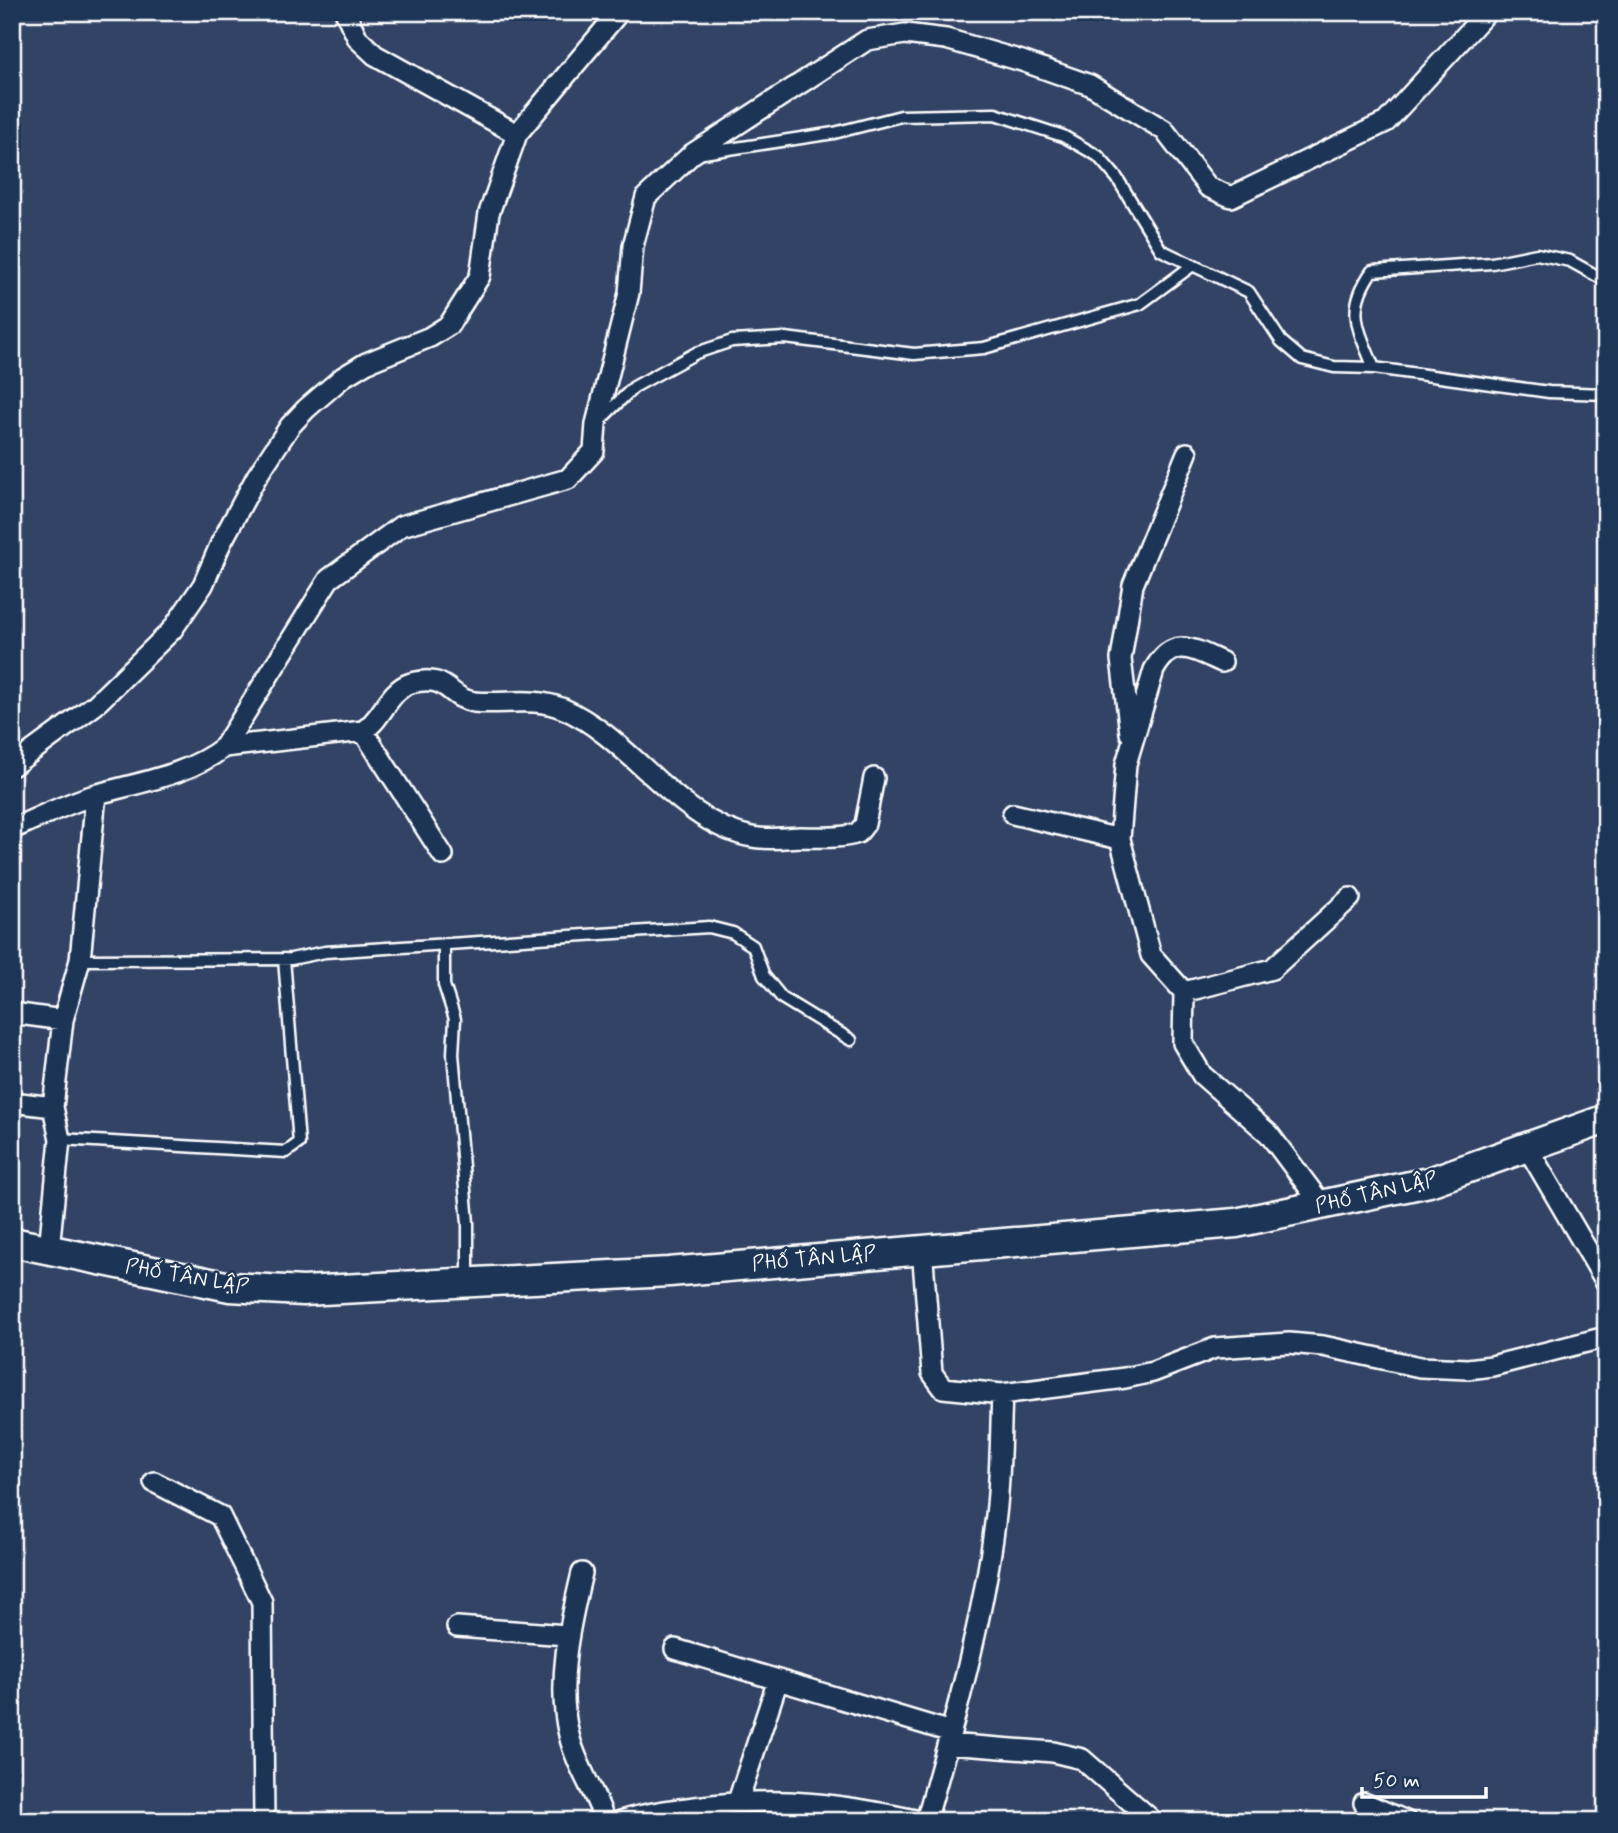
<svg xmlns="http://www.w3.org/2000/svg" width="1618" height="1833" viewBox="0 0 1618 1833" font-family="Mynerve,sans-serif">
<style>
.lines{fill:none;stroke-linecap:round;stroke-linejoin:round}
.service-casing{stroke:#fff;stroke-width:15}
.minor-casing{stroke:#fff;stroke-width:24}
.secondary-casing{stroke:#fff;stroke-width:33}
.service{stroke:#1d3557;stroke-width:10}
.minor{stroke:#1d3557;stroke-width:19}
.secondary{stroke:#1d3557;stroke-width:28}
.labels{text-anchor:middle;stroke-width:5;stroke-linejoin:round;paint-order:stroke}
.street-label{font-size:21px;fill:#fff;stroke:#1d3557}
</style>
<rect width="100%" height="100%" fill="#324366"/>
<filter id="ink" filterUnits="userSpaceOnUse"><feTurbulence type="fractalNoise" baseFrequency=".0143" numOctaves="2"/><feDisplacementMap in="SourceGraphic" scale="14" xChannelSelector="R" yChannelSelector="G"/><feConvolveMatrix kernelMatrix="1 2 1 2 8 2 1 2 1" color-interpolation-filters="sRGB"/></filter>
<g filter="url(#ink)">
<g class="lines">
<defs>
<path id="service" d="M703 153 834 133 901 116 995 114 1063 136 1098 156 1117 178 1161 250 1249 292 1281 341 1302 359 1334 367 1374 368 1549 392 1606 394
M1374 368C1358 328 1345 310 1372 271L1492 263 1537 254 1570 261 1606 281
M601 419 634 387 696 353 732 341 785 338 914 354 984 348 1140 304 1193 265
M444 944V985L455 1019 453 1054 468 1223V1280
M80 960 291 959 325 952 709 927 733 933 753 946 764 976 782 998 851 1040
M60 1139 286 1152 299 1143 284 959"/>
<path id="minor" d="M345 12 358 39 375 55 517 134
M1222 662C1193 649 1173 635 1154 670L1126 764 1120 839 1151 955 1184 992 1183 1043 1202 1075 1269 1134 1322 1205
M363 731 443 855
M1130 733 1121 659 1133 585 1187 453
M224 747 363 731C383 719 388 690 411 683 449 673 447 698 474 702 505 705 533 696 564 709 631 738 678 823 752 837 768 840 784 838 800 837 818 837 841 839 858 833L865 824 874 778
M12 766 95 705 172 630 203 585 221 543 257 476 290 426 306 409 343 377 366 363 430 337 449 325 480 276 489 213 517 134 619 12
M1013 814 1120 839
M12 829C40 817 69 802 98 794 140 782 189 775 224 747L329 579 401 526 568 479 594 451 596 424 629 293 633 246 646 197 692 154 867 40 905 34 946 39 1022 61 1090 85 1164 130 1208 187 1231 197 1386 122 1487 12
M1184 992 1272 969 1350 898
M12 1013 63 1020
M12 1102 53 1107
M1527 1147 1606 1282
M922 1248 932 1373 943 1388 1002 1394 1125 1378 1153 1372 1215 1348 1289 1343 1323 1346 1420 1367 1468 1369 1492 1366 1606 1337
M49 1249 60 1139 53 1107 63 1020 80 960 96 794
M154 1482 220 1516 262 1602 264 1821
M582 1573C570 1623 556 1684 569 1735 576 1765 595 1792 605 1821
M457 1627 567 1635
M675 1649 951 1732
M948 1744 1053 1752 1082 1759 1153 1821
M738 1801 778 1680
M1364 1803 1406 1821
M621 1821C646 1813 670 1810 695 1807 778 1796 839 1803 920 1821
M926 1821C953 1726 983 1621 995 1523 1001 1480 1000 1437 1002 1394"/>
<path id="secondary" d="M12 1242 230 1287 303 1291 669 1272 1236 1223 1429 1182 1606 1119"/>
</defs>
<use href="#service" class="service-casing"/>
<use href="#minor" class="minor-casing"/>
<use href="#secondary" class="secondary-casing"/>
<use href="#service" class="service"/>
<use href="#minor" class="minor"/>
<use href="#secondary" class="secondary"/>
</g>
</g>
<g class="labels">
<g class="street-label">
<text transform="translate(1376 1192) rotate(-13)" y="7">PHỐ TÂN LẬP</text>
<text transform="translate(814 1258) rotate(-5)" y="7">PHỐ TÂN LẬP</text>
<text transform="translate(187 1276) rotate(10)" y="7">PHỐ TÂN LẬP</text>
</g>
</g>
<rect width="1618" height="1833" fill="none" stroke="#1d3557" stroke-width="42"/>
<rect x="21" y="21" width="1576" height="1791" fill="none" stroke="#fff" stroke-width="2.5" filter="url(#ink)"/>
<path d="M1362 1787v10h124v-10" fill="none" stroke="#ffffff" stroke-width="3.5"/>
<text x="1373" y="1787" font-size="21" fill="#ffffff" stroke="#1d3557" stroke-width="5" paint-order="stroke">50 m</text>
</svg>
